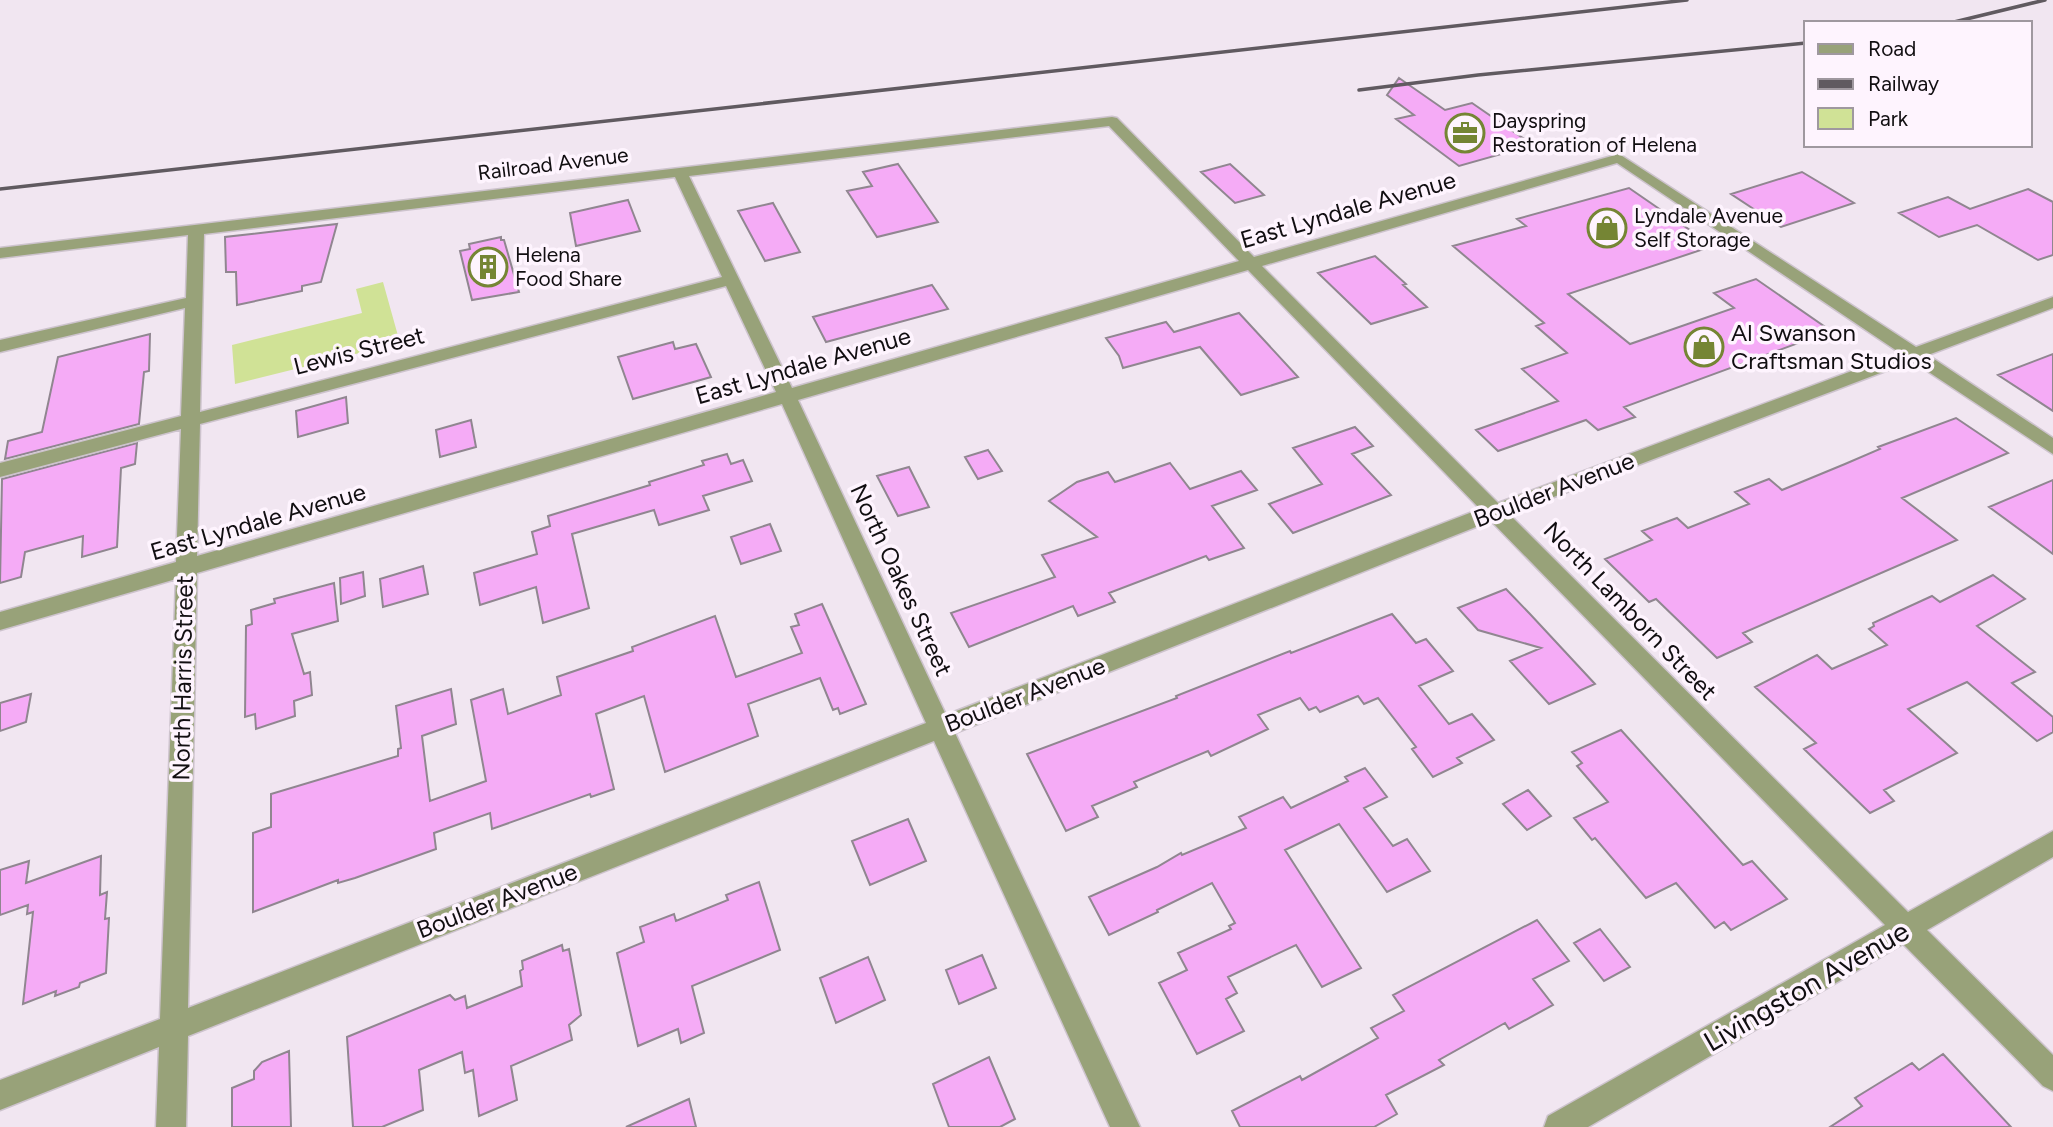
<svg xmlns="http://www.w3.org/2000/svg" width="2053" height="1127" viewBox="0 0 2053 1127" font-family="Figtree,sans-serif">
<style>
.green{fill:#d0e296}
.building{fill:#f5abf6;stroke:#908690;stroke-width:2}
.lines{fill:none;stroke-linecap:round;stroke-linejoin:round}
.street-casing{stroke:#cdc3cd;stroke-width:3}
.street{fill:#98a279;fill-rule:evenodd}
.rail{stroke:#605a60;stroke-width:3.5}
.labels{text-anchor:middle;stroke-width:7;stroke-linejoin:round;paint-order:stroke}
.far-poi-label{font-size:21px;fill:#110e11;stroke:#fef4fe;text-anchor:start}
.far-street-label{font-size:21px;fill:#110e11;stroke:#fef4fe}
.street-label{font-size:24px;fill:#110e11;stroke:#fef4fe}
.poi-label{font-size:24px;fill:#110e11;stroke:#fef4fe;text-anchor:start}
.near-street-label{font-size:28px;fill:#110e11;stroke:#fef4fe}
</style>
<rect width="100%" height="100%" fill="#f1e6f1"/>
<path class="green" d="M383 282 400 343 235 384 232 345 362 313 356 289Z"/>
<path class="building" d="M1399 78 1445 110 1472 103 1533 145 1459 166 1396 119 1414 115 1387 95Z
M898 164 938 222 877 237 847 191 872 186 863 172Z
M1230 164 1264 195 1235 203 1201 172Z
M1802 172 1854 203 1781 227 1731 194Z
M1629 188 1713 246 1568 294 1630 344 1734 308 1714 293 1756 279 1831 331 1624 407 1635 417 1598 430 1586 420 1498 451 1476 430 1558 401 1522 369 1567 353 1536 326 1544 323 1453 246 1526 226 1517 219Z
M2028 189 2053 202V255L2038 260 1977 225 1939 237 1899 213 1948 197 1970 209Z
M628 200 640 231 576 246 570 213Z
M773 203 800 252 765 261 738 211Z
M337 224 321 282 302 286V291L237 305 236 272H226L225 237Z
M501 237V240H504L519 292 472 300 460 251 470 249 469 244Z
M1375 256 1406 284 1403 285 1427 307 1371 324 1318 273Z
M932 285 948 309 826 342 813 317Z
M1239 313 1298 377 1241 395 1200 347 1123 368 1119 356 1106 338 1166 322 1174 332Z
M150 334 149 371 144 372 139 424 5 459 8 441 42 432 58 357Z
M673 342 675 349 696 344 711 377 633 399 618 357Z
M2053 354V411L1998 375Z
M346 397 348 423 298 437 296 411Z
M1956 418 2008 453 1902 498 1957 540 1743 633 1752 642 1717 658 1656 599 1649 602 1605 559 1652 540 1642 531 1677 518 1688 528 1749 504 1735 492 1769 479 1782 490 1845 464 1880 449 1878 447Z
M471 420 476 447 440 457 436 430Z
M1355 427 1373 446 1352 454 1391 495 1293 533 1269 504 1322 484 1293 448Z
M137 443 135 464 121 468 117 547 82 557 83 536 25 552 21 577 0 583 2 479Z
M988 450 1002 471 978 479 965 457Z
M727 454 731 464 743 460 752 481 703 496 709 510 659 525 654 510 572 534 589 608 543 623 536 587 480 605 474 573 537 554 532 532 550 526 548 516 650 485 649 482 704 465 702 461Z
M1170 463 1190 489 1241 471 1257 490 1212 506 1244 548 1209 560 1206 556 1109 593 1115 602 1078 616 1073 606 969 647 951 613 1055 577 1042 555 1097 537 1049 501 1077 482 1108 472 1115 482Z
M909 467 929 507 898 516 877 476Z
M2053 480V554L1989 507Z
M770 524 781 551 741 564 731 537Z
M423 566 428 594 383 607 380 579Z
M363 572 365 596 341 604 340 578Z
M1993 575 2025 599 1977 626 2035 672 2012 683 2053 717V732L2037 741 1967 682 1908 709 1957 753 1884 790 1894 801 1870 813 1804 749 1816 743 1755 687 1817 655 1832 669 1887 645 1869 629 1874 626 1873 623 1932 596 1940 602Z
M334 583 338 621 292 634 304 674 310 672 312 695 294 701 295 716 256 729 255 714 245 717 246 626 252 624 251 610 275 603 274 599Z
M1506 589 1530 614 1595 684 1549 704 1510 661 1541 648 1478 630 1458 608Z
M822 604 866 704 840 714 838 708 833 710 820 678 748 704 758 736 665 772 644 696 596 714 614 789 591 797 590 794 492 829 490 813 434 833 436 849 355 878 338 883V880L253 912V833L271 827V794L398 756V749L401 748 396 706 451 689 456 724 422 736 430 801 486 781 471 700 503 689 508 714 561 695 557 677 633 651 632 647 715 616 736 677 802 653 791 627 799 625 795 614Z
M1392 614 1416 643 1426 639 1453 671 1419 686 1449 724 1472 714 1494 740 1457 758 1462 763 1433 777 1412 749 1416 747 1378 698 1364 704 1358 696 1320 712 1316 707 1309 710 1300 698 1258 715 1268 729 1211 756 1208 751 1134 782 1137 787 1092 806 1098 817 1066 831 1027 754 1177 698 1176 696 1290 651 1291 653Z
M31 694 26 722 0 731V703Z
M1621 730 1743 865 1752 861 1787 899 1731 930 1724 922 1715 928 1676 883 1646 898 1595 838 1592 840 1574 818 1608 802 1577 766 1582 763 1572 752Z
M1365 768 1387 797 1364 808 1393 846 1407 839 1430 871 1387 892 1339 824 1285 850 1361 968 1322 987 1296 945 1228 977 1237 993 1226 999 1244 1031 1197 1054 1159 983 1187 970 1178 953 1231 929 1229 926 1235 923 1212 883 1157 910 1158 912 1109 935 1089 897 1157 867 1181 853 1182 855 1246 828 1239 817 1283 797 1291 808 1348 781 1345 777Z
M1528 790 1551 816 1527 830 1503 804Z
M908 819 926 861 870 885 852 841Z
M101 856 100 895 107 892 105 919 109 918 106 973 80 983 79 987 55 996 56 991 23 1004 33 912 27 914 28 905 0 915V870L29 861 26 883Z
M759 882 780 950 692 986 704 1033 681 1043 678 1029 638 1046 617 953 644 942 640 927 674 914 676 921 728 900 726 895Z
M1537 920 1569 961 1533 979 1553 1005 1509 1029 1505 1023 1439 1060 1444 1065 1386 1095 1397 1114 1374 1127H1240L1232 1111 1300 1076 1302 1080 1378 1038 1371 1028 1404 1011 1393 995Z
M1600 929 1630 967 1604 981 1574 943Z
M562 945 563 951 569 949 581 1015 569 1025 572 1040 511 1066 517 1100 479 1116 473 1070 465 1073 462 1052 419 1070 423 1110 382 1127H353L347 1037 450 995 455 1000 465 996 467 1008 522 986 520 971 523 969 522 961Z
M982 955 996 988 959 1004 946 970Z
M868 957 885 1000 836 1023 820 978Z
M289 1051 291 1127H232V1088L254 1079V1071L262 1062Z
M1943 1054 2011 1127H1830L1862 1106 1855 1098 1876 1085 1912 1063 1919 1070Z
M989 1057 1015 1119 1000 1127H949L933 1084Z
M689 1099 696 1127H626Z"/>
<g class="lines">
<defs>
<path id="street" d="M1112 117 1117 118 1254 257 1619 154 1916 347 2053 297V308L1928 355 2053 438V454L1912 361 1509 514 1908 912 2053 831V857L1927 930 2053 1055V1091L2043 1086 1903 944 1588 1127H1544L1548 1116 1885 925 1491 521 955 733 1140 1127H1110L934 741 188 1036 186 1127H156L159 1047 0 1110V1080L160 1019 176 579 0 630V612L176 562 181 429 0 477V463L181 416 185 308 0 352V340L186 298 188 235 0 258V248ZM1109 126 1239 261 792 388 689 176ZM1617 163 1900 353 1498 503 1262 266ZM675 177 722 277 200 412 204 234ZM1248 270 1480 509 946 715 798 400ZM726 286 776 392 197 556 200 424ZM782 404 926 723 188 1008 197 573Z"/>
</defs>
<use href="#street" class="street-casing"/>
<use href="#street" class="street"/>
<path class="rail" d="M1950 23 2045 0
M1359 90 1478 75 1806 43
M0 189 1687 0"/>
</g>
<defs>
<symbol id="office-ring" viewBox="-11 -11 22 22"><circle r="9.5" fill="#fef4fe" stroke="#758534" stroke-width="1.5"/><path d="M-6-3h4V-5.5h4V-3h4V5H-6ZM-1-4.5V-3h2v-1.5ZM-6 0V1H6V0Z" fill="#758534"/></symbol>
<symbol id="shop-ring" viewBox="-11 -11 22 22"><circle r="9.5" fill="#fef4fe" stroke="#758534" stroke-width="1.5"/><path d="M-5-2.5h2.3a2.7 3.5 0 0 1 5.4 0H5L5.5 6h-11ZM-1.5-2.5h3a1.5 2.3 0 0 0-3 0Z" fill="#758534"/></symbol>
<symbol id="building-ring" viewBox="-11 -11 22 22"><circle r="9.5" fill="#fef4fe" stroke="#758534" stroke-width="1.5"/><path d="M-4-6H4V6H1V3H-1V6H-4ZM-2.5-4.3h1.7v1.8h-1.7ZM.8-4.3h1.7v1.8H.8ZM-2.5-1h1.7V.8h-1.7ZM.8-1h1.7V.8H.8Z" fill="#758534"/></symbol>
</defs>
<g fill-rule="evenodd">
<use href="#office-ring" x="1443" y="111" width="44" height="44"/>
<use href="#shop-ring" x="1585" y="206" width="44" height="44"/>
<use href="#building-ring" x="466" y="245" width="44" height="44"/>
<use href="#shop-ring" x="1682" y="325" width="44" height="44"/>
</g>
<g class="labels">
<g class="far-poi-label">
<text x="1492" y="128">Dayspring<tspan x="1492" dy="24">Restoration of Helena</tspan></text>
<text x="1634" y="223">Lyndale Avenue<tspan x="1634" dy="24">Self Storage</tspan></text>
<text x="515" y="262">Helena<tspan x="515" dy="24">Food Share</tspan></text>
</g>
<g class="far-street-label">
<text transform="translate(553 164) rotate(-7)" y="7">Railroad Avenue</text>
</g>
<g class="street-label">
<text transform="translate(1348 210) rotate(-16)" y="8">East Lyndale Avenue</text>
<text transform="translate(359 351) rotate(-14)" y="8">Lewis Street</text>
<text transform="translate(803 366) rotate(-16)" y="8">East Lyndale Avenue</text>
<text transform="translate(1554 490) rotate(-21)" y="8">Boulder Avenue</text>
<text transform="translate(258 522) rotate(-16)" y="8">East Lyndale Avenue</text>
<text transform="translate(901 580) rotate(65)" y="8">North Oakes Street</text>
<text transform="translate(1630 611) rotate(46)" y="8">North Lamborn Street</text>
<text transform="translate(183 678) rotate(-89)" y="8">North Harris Street</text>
<text transform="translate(1025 695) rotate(-21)" y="8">Boulder Avenue</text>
<text transform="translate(497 901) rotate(-21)" y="8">Boulder Avenue</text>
</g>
<g class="poi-label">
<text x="1731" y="341">Al Swanson<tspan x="1731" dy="28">Craftsman Studios</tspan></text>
</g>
<g class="near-street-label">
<text transform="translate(1806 986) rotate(-30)" y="10">Livingston Avenue</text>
</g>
</g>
<rect x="1804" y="21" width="228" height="126" fill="#fef4fe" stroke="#9f989f" stroke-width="2"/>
<rect x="1818" y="44" width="35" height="10" fill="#98a279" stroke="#9f989f" stroke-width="2"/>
<text x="1868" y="56" font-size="21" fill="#110e11">Road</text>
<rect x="1818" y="79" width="35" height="10" fill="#605a60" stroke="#9f989f" stroke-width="2"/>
<text x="1868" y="91" font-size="21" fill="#110e11">Railway</text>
<rect x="1818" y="108" width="35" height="21" fill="#d0e296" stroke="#9f989f" stroke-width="2"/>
<text x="1868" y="126" font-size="21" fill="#110e11">Park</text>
</svg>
